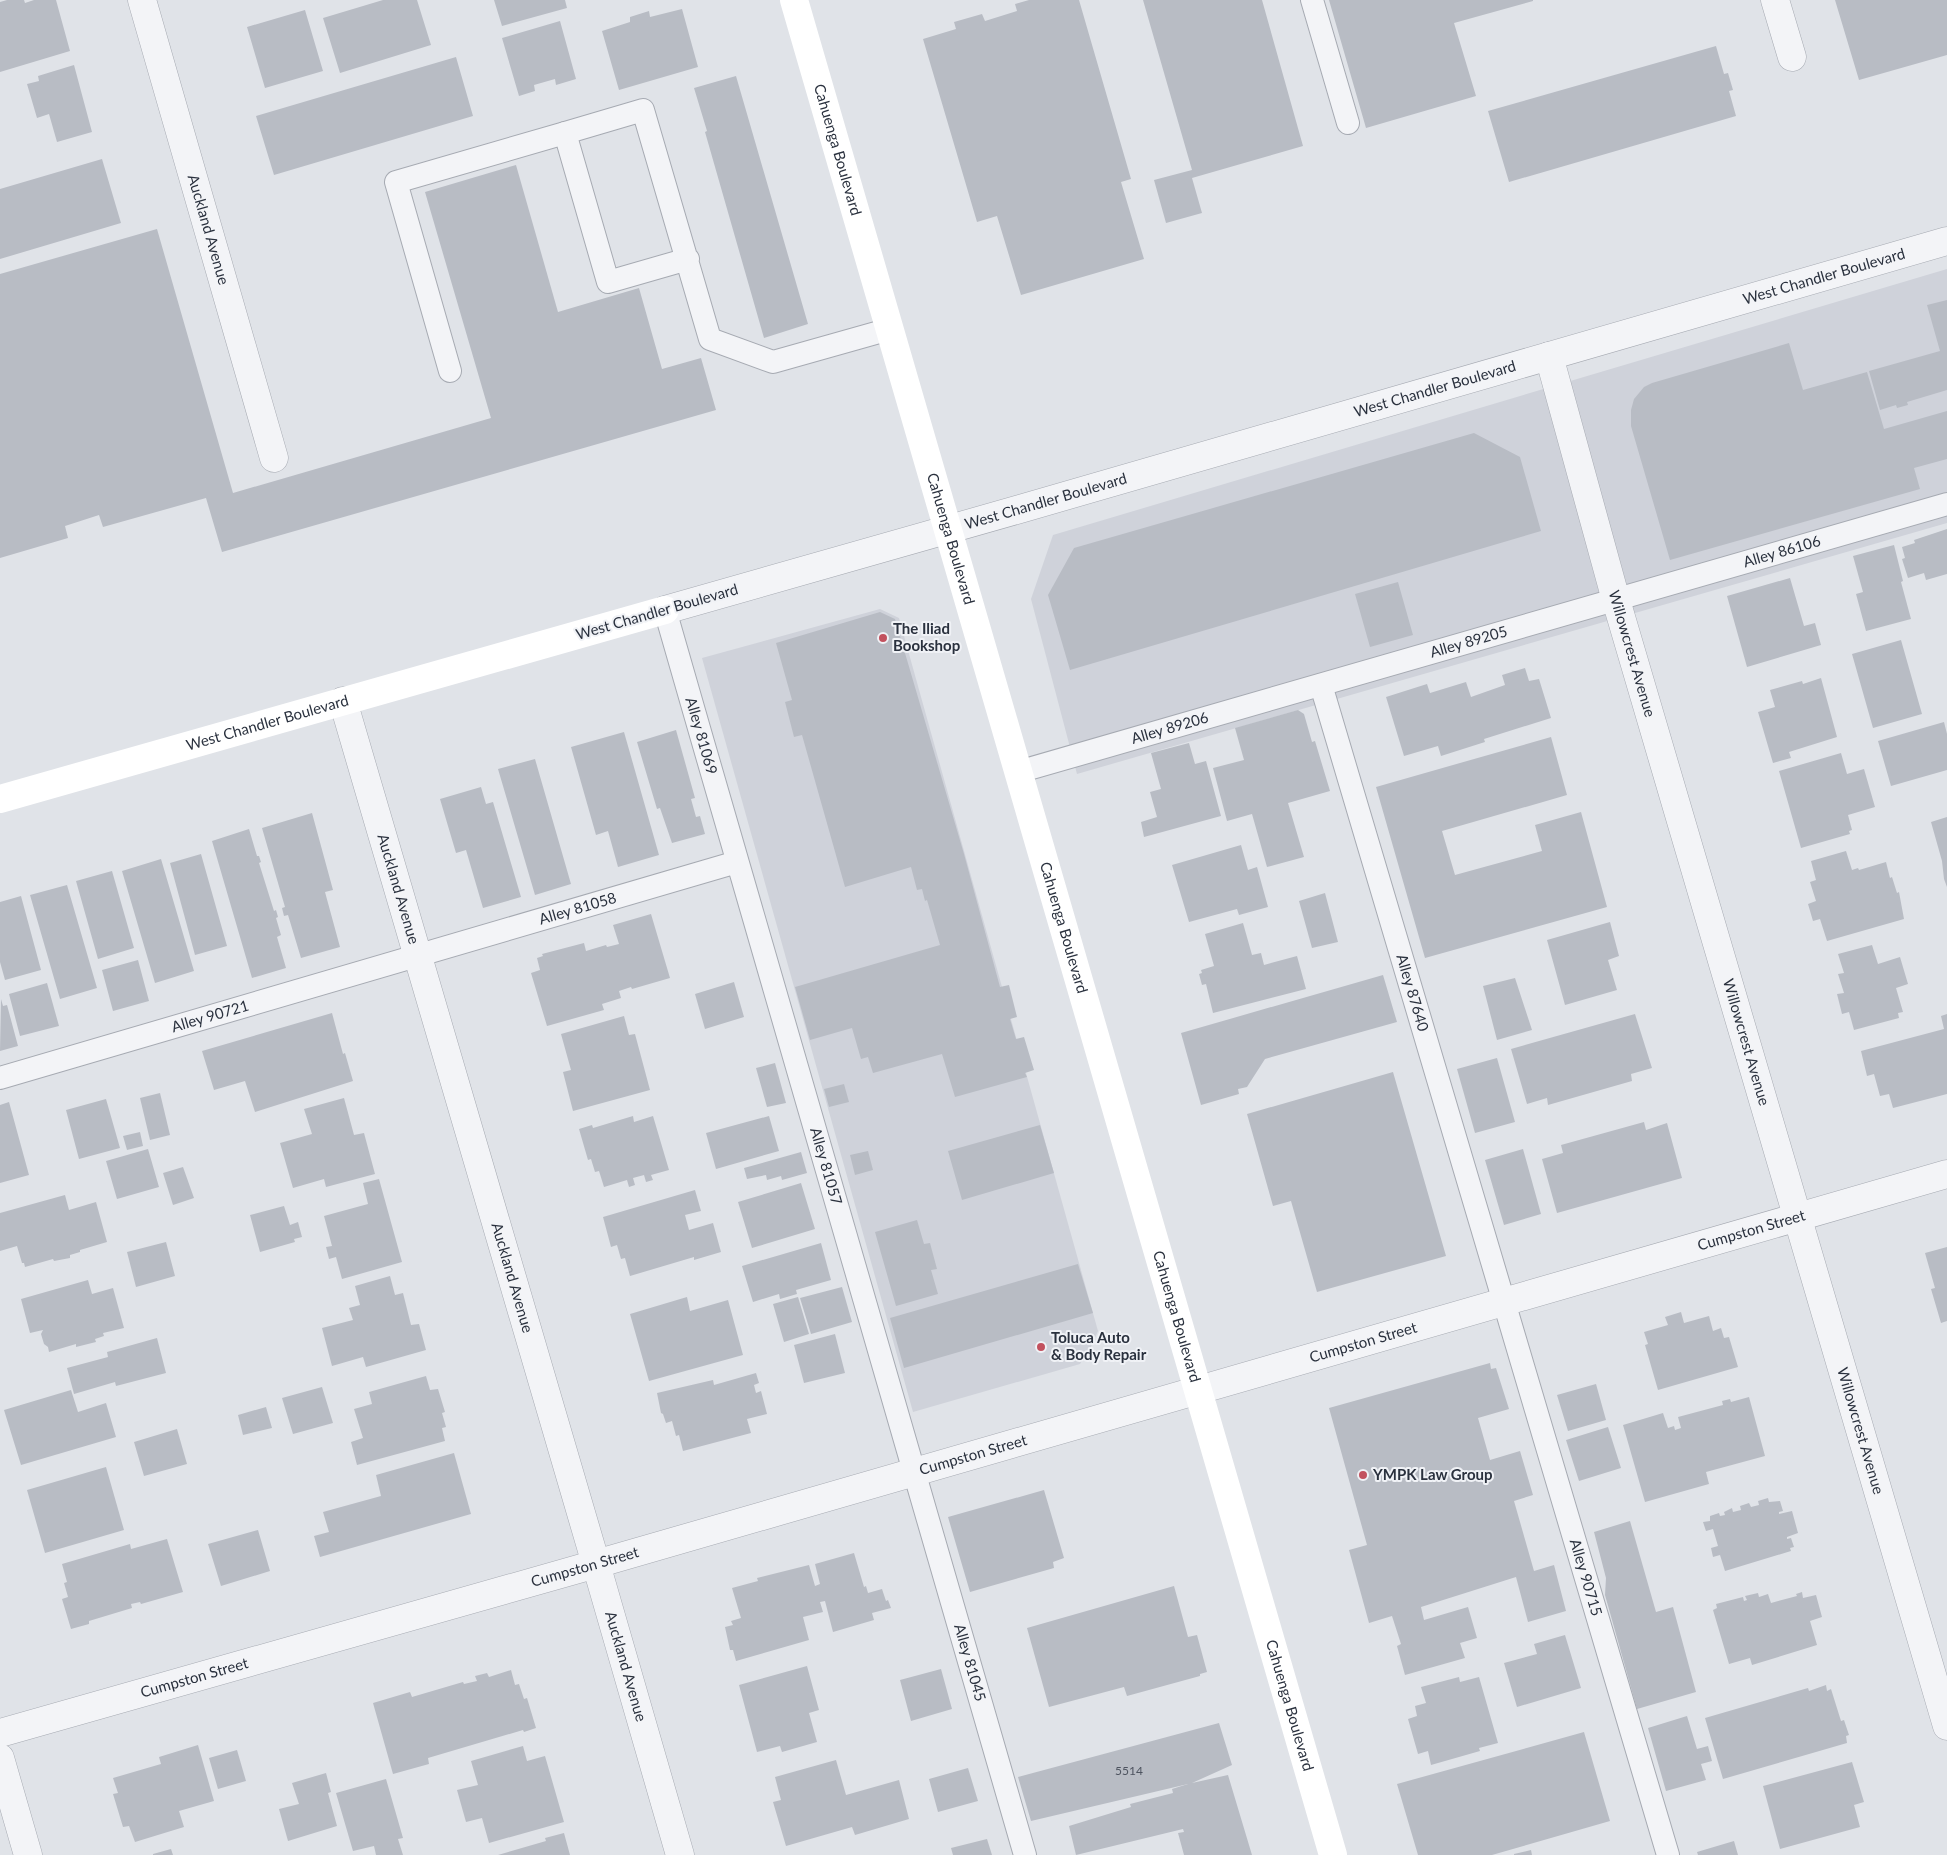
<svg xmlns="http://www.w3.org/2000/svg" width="1947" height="1855" viewBox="0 0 1947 1855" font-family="Lato,sans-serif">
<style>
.built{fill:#cfd2da}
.building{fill:#b8bcc4}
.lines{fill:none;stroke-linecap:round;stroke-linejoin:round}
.lane-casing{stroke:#a6aab2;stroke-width:24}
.street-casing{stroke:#a6aab2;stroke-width:29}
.lane{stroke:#f3f4f7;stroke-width:22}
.street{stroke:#f3f4f7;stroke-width:28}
.secondary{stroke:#fff;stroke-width:28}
.poi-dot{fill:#c2515e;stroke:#f0f2f6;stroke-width:2}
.labels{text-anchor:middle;stroke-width:4;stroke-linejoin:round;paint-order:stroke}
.number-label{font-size:12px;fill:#4e5460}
.street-label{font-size:15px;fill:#2a313e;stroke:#f0f2f6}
.poi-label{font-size:15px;font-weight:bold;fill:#2a313e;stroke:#f0f2f6;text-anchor:start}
</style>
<rect width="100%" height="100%" fill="#e0e3e8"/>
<path class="built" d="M1947 269V523L1077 774 1031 599 1053 535Z
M880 609 899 618 1098 1331 1090 1349 1080 1364 913 1412 702 658Z"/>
<path class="building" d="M7 0H24L25 3 34 0H56L70 51 0 72V2Z
M383 0H417L431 45 340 73 323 18Z
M494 0H565L567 8 502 26Z
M1029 0H1079L1131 179 1121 182 1144 259 1021 295 997 216 977 222 923 39 956 29 954 22 982 14 985 21 1017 11 1015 4Z
M1143 0H1262L1303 146 1192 178 1202 213 1166 223 1154 180 1192 170Z
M1329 0H1533V1L1454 23 1476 96 1366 128Z
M1835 0H1947V55L1859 80Z
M682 9 698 67 619 90 602 31 630 22V17L649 11 650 17Z
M305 10 323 71 265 88 247 27Z
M560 21 576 79 556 85 555 79 534 85 535 91 519 96 502 38Z
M1716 46 1724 74 1728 73 1733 90 1729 91 1736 116 1509 182 1488 111Z
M456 57 473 116 274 175 256 116Z
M74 65 92 132 57 142 49 114 37 118 27 84 39 81 38 76Z
M736 76 808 324 764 338 705 132 707 131 694 88Z
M102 159 121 223 0 259V189Z
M516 165 558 312 639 288 662 369 701 358 716 410 222 552 206 498 103 527 99 515 65 526 68 538 0 558V274L157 229 233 493 491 418 425 192Z
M1947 300V390L1907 402 1908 405 1897 408 1896 405 1880 410 1869 371 1940 351 1927 305Z
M1789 343 1803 390 1867 372 1884 429 1947 411V459L1914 468 1920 489 1670 560 1631 426V410L1634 399 1644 387 1652 383Z
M1474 433 1520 457 1541 531 1070 670 1048 595 1074 548Z
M1947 529V574L1926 580 1924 573 1908 578 1902 559 1905 558 1902 547 1915 543 1914 540Z
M1894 545 1903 581 1901 582 1911 619 1866 631 1856 594 1863 592 1853 556Z
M1790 578 1804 626 1815 623 1821 645 1747 667 1727 596Z
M1398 582 1413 635 1370 647 1355 594Z
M880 612 895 619 964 854 1000 987 1009 985 1017 1017 1010 1019 1016 1039 1024 1037 1034 1070 1025 1073 1027 1077 955 1097 942 1054 873 1073 868 1057 861 1059 852 1028 810 1040 795 987 940 945 927 900 925 901 922 889 917 890 911 867 845 887 802 735 794 737 785 702 792 700 776 643Z
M1901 640 1922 714 1873 728 1852 654Z
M1525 668 1529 681 1539 679 1551 718 1484 739 1485 742 1441 756 1438 746 1404 756 1386 697 1427 684 1430 693 1466 682 1471 697 1505 685 1502 675Z
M1821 678 1837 737 1789 752 1791 758 1773 763 1758 712 1775 707 1770 690 1802 681 1803 684Z
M1298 710 1304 714 1312 742 1315 741 1330 791 1288 803 1304 857 1267 867 1252 814 1227 821 1213 768 1244 760 1235 728Z
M1944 722 1947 734V770L1891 786 1878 741Z
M676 730 695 798 691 799 696 817 700 816 705 834 672 843 660 808 657 809 637 742Z
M624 732 659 855 618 867 608 831 596 835 571 747Z
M1551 737 1567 795 1442 831 1455 875 1542 851 1535 825 1581 812 1607 907 1425 958 1376 787Z
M1189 743 1195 764 1206 761 1221 816 1144 837 1141 822 1157 817 1150 792 1161 789 1151 753Z
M1841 753 1847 774 1864 769 1875 807 1848 815 1852 830 1849 831 1850 834 1801 848 1779 771Z
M535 759 571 884 535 895 498 769Z
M481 787 486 804 493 802 521 897 483 908 466 850 456 853 440 799Z
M312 813 333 890 325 892 340 947 301 958 288 915 284 916 282 908 285 907 262 828Z
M1947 817V887L1944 879 1942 861 1931 822Z
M249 829 257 856H259L261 862 259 863 274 911 276 910 278 917 276 918 281 935 277 937 286 968 252 978 212 841Z
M1241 845 1248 870 1257 867 1268 907 1239 915 1237 909 1189 922 1172 865Z
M1846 851 1852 870 1858 868 1859 870 1886 862 1890 878 1892 877 1897 893 1899 892 1904 919 1827 941 1820 919 1813 921 1808 904 1816 901 1810 882 1816 880 1811 861Z
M201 854 227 946 195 955 170 863Z
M161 859 194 971 155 983 122 871Z
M112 871 134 948 98 959 76 881Z
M67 885 97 988 60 999 30 895Z
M1325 893 1338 942 1312 948 1299 901Z
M21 896 41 970 5 980 0 962V902Z
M651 914 670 978 632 989 631 987 619 991 621 998 602 1004 604 1010 547 1026 531 973 540 970 537 958 543 956 542 954 584 943 586 951 606 945 607 947 619 944 613 925Z
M1610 922 1619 956 1608 960 1617 990 1565 1005 1547 940Z
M1243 923 1252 955 1261 953 1264 965 1297 956 1306 989 1213 1013 1206 984 1202 985 1199 974 1202 973 1201 970 1214 966 1205 934Z
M1872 945 1878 964 1900 957 1908 984 1896 988 1903 1012 1898 1013 1899 1018 1854 1030 1849 1012 1842 1014 1837 994 1844 993 1838 974 1844 973 1838 954Z
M138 960 149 1001 113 1011 102 970Z
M1383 975 1397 1022 1265 1059 1247 1087 1238 1089 1239 1094 1201 1105 1181 1033Z
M1515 978 1532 1030 1497 1040 1483 986Z
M734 982 744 1017 705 1029 695 994Z
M47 983 59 1026 20 1036 9 994Z
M1 999 3 1006 7 1005 18 1046 0 1051Z
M332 1013 343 1054 345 1053 353 1081 255 1112 245 1081 214 1090 202 1051Z
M1635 1014 1652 1068 1631 1074 1632 1081 1548 1105 1547 1098 1527 1104 1511 1049Z
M1947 1014V1094L1893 1108 1889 1094 1880 1096 1874 1074 1867 1076 1861 1051 1944 1029 1941 1016Z
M624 1016 629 1035 635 1034 650 1090 573 1111 563 1072 571 1070 561 1034Z
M1497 1058 1515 1122 1475 1133 1457 1069Z
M775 1063 786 1103 767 1107 756 1068Z
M1393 1072 1446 1256 1317 1292 1291 1201 1273 1206 1247 1114Z
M844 1084 849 1102 829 1107 824 1089Z
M160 1093 170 1135 150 1140 140 1098Z
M344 1098 354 1135 364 1133 375 1174 326 1187 324 1179 293 1188 280 1143 312 1134 304 1109Z
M106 1099 120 1148 79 1159 66 1110Z
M9 1102 29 1175 0 1183V1105Z
M633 1116 634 1122 653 1116 669 1170 651 1175 653 1180 646 1182 644 1175 633 1178 635 1185 629 1187 627 1180 604 1187 599 1171 595 1172 591 1159 588 1160 579 1129 592 1125 593 1128Z
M769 1116 779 1151 716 1169 706 1133Z
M1644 1122 1646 1130 1667 1123 1682 1178 1557 1213 1542 1159 1563 1153 1561 1145Z
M1040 1125 1054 1173 962 1200 948 1151Z
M140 1132 143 1146 127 1150 123 1136Z
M148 1149 159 1187 117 1199 106 1161Z
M1523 1149 1541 1214 1504 1225 1485 1160Z
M868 1151 873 1170 855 1175 850 1155Z
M801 1152 807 1173 782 1180 781 1176 767 1180 766 1175 747 1179 744 1168Z
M183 1167 194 1198 173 1205 163 1173Z
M379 1179 402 1262 342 1279 336 1257 329 1259 326 1247 332 1246 324 1216 368 1204 363 1183Z
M801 1183 815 1229 752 1248 738 1202Z
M695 1190 701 1211 685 1215 689 1230 713 1223 721 1252 694 1260V1257L630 1276 625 1258 621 1259 617 1245 611 1247 603 1217Z
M65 1195 69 1210 96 1202 107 1242 80 1250V1252L70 1255V1258L54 1261 53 1259 25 1267 24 1263H22L17 1246 0 1251V1213Z
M284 1206 290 1225 298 1222 302 1237 294 1239 295 1242 260 1252 250 1215Z
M917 1220 924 1244 930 1243 937 1269 931 1270 938 1294 896 1306 875 1232Z
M166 1242 175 1276 136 1287 127 1252Z
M821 1243 831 1280 796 1290 797 1294 780 1299 779 1294 753 1302 742 1266Z
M1947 1247V1321L1941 1323 1931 1289 1935 1288 1925 1253Z
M1078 1264 1093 1313 904 1368 890 1318Z
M390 1276 395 1295 403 1293 411 1325 419 1324 426 1350 366 1367 363 1357 332 1366 322 1328 353 1320 349 1308 360 1305 355 1286Z
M88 1280 92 1294 113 1288 124 1328 103 1333 104 1336 95 1339 96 1342 76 1347V1344L49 1352 48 1347 44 1344 41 1334 43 1330 30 1333 21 1299Z
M842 1287 852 1322 811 1334 800 1298Z
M687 1297 690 1311 728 1300 743 1355 649 1381 630 1314Z
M798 1297 809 1334 784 1342 773 1304Z
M1681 1312 1684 1323 1709 1316 1713 1331 1721 1328 1724 1338 1729 1337 1738 1367 1658 1390 1645 1345 1648 1344 1644 1332 1668 1325 1665 1317Z
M835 1334 845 1373 804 1383 794 1345Z
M157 1338 166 1373 116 1386 115 1382 74 1394 67 1368 108 1357 107 1352Z
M1490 1363 1491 1369 1496 1368 1509 1409 1478 1418 1490 1460 1520 1451 1533 1495 1514 1501 1534 1571 1554 1565 1566 1611 1528 1622 1516 1577 1421 1607 1424 1620 1468 1607 1477 1638 1460 1643 1465 1658 1405 1675 1397 1646 1401 1644 1392 1616 1369 1623 1349 1550 1367 1545 1329 1408Z
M756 1373 759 1383 754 1385 756 1393 761 1391 767 1414 747 1419 751 1433 683 1451 679 1435 676 1436 672 1421 666 1423 663 1414 661 1413 657 1393 713 1380 714 1385Z
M426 1376 430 1390 438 1389 445 1412 442 1413 446 1427 442 1428 445 1441 357 1465 351 1442 363 1438 354 1409 372 1404 369 1392Z
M1596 1384 1606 1420 1568 1431 1557 1395Z
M322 1387 333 1423 293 1434 282 1398Z
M71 1390 78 1412 106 1403 116 1437 21 1465 4 1410Z
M1749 1397 1765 1456 1706 1472 1709 1484 1645 1502 1623 1425 1663 1413 1668 1428 1674 1426 1675 1430 1681 1428 1678 1417 1723 1405 1722 1401 1730 1399 1731 1402Z
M266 1407 272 1428 243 1435 238 1415Z
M1608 1427 1621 1468 1579 1481 1566 1440Z
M177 1429 187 1464 144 1476 134 1442Z
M454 1453 471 1514 320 1557 314 1536 329 1532 323 1512 381 1496 376 1475Z
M106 1467 124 1530 45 1553 27 1490Z
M1044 1490 1064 1558 1053 1562 1054 1568 970 1592 948 1517Z
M1768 1498 1769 1502 1780 1501 1783 1511 1779 1512V1514L1792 1511 1798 1533 1787 1537V1539L1791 1538 1794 1547 1790 1548 1791 1551 1725 1571 1720 1555 1713 1557 1711 1548 1718 1546 1713 1529 1706 1531 1703 1522 1710 1521V1516L1719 1513 1720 1516 1725 1515 1724 1512 1732 1508 1733 1512 1741 1510 1740 1506 1749 1503 1751 1507 1759 1505 1758 1501Z
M1630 1521 1656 1612 1673 1607 1696 1692 1637 1709 1605 1595 1606 1578 1594 1532Z
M258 1530 270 1571 221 1586 208 1544Z
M167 1539 183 1592 141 1604 140 1602 131 1604 132 1608 89 1621V1624L71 1629 62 1599 68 1597 64 1583 67 1582 62 1564 130 1544 131 1549Z
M854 1553 864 1587 866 1586 868 1593 882 1589 886 1601 888 1600 891 1608 872 1613 874 1620 833 1632 825 1601 820 1602 823 1612 803 1617 809 1640 736 1661 733 1650H730L725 1627 733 1625 731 1621 741 1618 732 1588 758 1581 757 1578 809 1565 815 1586 820 1584 815 1564Z
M1174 1586 1188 1637 1197 1635 1207 1672 1200 1674V1676L1127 1696 1124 1687 1049 1707 1027 1628Z
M1802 1592 1803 1598 1816 1595 1822 1617 1810 1621 1817 1645 1752 1665 1750 1658 1729 1664 1713 1610 1717 1608 1716 1604 1743 1597 1744 1601 1747 1600 1745 1596 1758 1593 1759 1597 1768 1594 1771 1603 1797 1596 1796 1594Z
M1565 1635 1581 1688 1517 1707 1504 1663 1537 1654 1534 1644Z
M807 1666 819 1710 809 1713 817 1742 782 1752 780 1746 757 1752 739 1685Z
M941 1669 952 1709 911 1721 900 1680Z
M511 1670 515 1685 519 1684 524 1699 527 1698 536 1728 524 1732 523 1730 428 1758 429 1764 393 1774 373 1703 410 1692 412 1697 463 1682 464 1684 477 1681 475 1676 487 1673 489 1677Z
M1459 1677 1460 1682 1479 1677 1498 1743 1479 1748 1480 1751 1431 1765 1428 1751 1418 1754 1408 1719 1417 1716 1415 1706 1426 1703 1421 1687Z
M1826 1685 1827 1691 1831 1689 1841 1721 1844 1720 1849 1735 1846 1736 1847 1743 1723 1779 1705 1718 1808 1688 1809 1691Z
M1687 1716 1697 1749 1708 1746 1712 1761 1701 1764 1706 1780 1666 1791 1648 1728Z
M1219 1723 1232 1765 1192 1783 1228 1775 1252 1855H1184L1178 1833 1184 1832 1183 1829 1076 1855 1069 1826 1131 1807 1130 1804 1173 1793 1172 1789 1188 1784 1031 1821 1018 1777Z
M1584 1732 1610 1821 1492 1855H1418L1397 1784Z
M198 1745 214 1801 179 1811 184 1827 135 1842 129 1826 123 1827 113 1794 118 1793 113 1778 161 1764 159 1757Z
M523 1746 527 1761 545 1756 564 1822 489 1843 482 1818 466 1822 457 1790 478 1785 471 1761Z
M237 1750 246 1781 218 1789 209 1758Z
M836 1760 846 1795 899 1780 909 1819 855 1835 852 1827 786 1846 773 1802 781 1800 775 1777Z
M1852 1762 1864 1802 1854 1805 1860 1827 1780 1849 1763 1786Z
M968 1768 978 1801 938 1812 929 1779Z
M326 1773 331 1792 328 1793 337 1826 288 1841 279 1809 299 1804 292 1783Z
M386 1779 403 1838 398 1839 403 1855H376L374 1846 353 1851 336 1793Z
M564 1833 570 1855H498L546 1841 545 1838Z
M987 1839 992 1855H953L951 1848Z
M1734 1841 1738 1855H1698L1697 1852Z
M171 1849 173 1855H153V1854Z
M1531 1850 1532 1855H1514V1854Z"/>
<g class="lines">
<defs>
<g id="lane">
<path d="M1312 0 1348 123"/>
<path d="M688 259 608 282 565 133 643 110 710 339 773 362 890 329"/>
<path d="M450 371 396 182 565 133"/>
<path id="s1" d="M665 610C784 1025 906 1439 1025 1855"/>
<path id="s2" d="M1321 685 1668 1855"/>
<path id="s3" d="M1018 772 1947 504"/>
<path id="s4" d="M0 1078 737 862"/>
</g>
<g id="street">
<path id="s5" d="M142 0 274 458"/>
<path d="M1775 0 1792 57"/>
<path id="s6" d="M1549 356 1616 600 1947 1726"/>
<path id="s7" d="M665 610 1020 509 1947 241"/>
<path id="s8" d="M343 701 596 1564 680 1855"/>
<path id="s9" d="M0 1733 596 1564 1947 1174"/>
<path d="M0 1758 28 1855"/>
</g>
</defs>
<use href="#lane" class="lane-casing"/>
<use href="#street" class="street-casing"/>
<use href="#lane" class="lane"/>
<use href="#street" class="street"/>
<g class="secondary">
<path id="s10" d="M794 0 1333 1855"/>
<path id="s11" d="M0 799 665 610"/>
</g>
</g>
<g class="poi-dot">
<circle cx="883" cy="638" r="5"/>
<circle cx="1041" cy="1347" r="5"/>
<circle cx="1363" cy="1475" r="5"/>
</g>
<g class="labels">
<g class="number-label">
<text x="1129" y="1775">5514</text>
</g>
<g class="street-label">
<text dy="5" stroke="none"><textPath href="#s10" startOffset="156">Cahuenga Boulevard</textPath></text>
<text dy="5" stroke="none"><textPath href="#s5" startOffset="239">Auckland Avenue</textPath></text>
<text dy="5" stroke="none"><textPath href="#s7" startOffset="1206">West Chandler Boulevard</textPath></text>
<text dy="5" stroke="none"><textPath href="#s7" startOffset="801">West Chandler Boulevard</textPath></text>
<text dy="5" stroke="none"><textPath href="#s7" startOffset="396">West Chandler Boulevard</textPath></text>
<text dy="5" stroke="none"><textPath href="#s10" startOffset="561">Cahuenga Boulevard</textPath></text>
<text dy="5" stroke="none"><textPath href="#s3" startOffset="795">Alley 86106</textPath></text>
<text transform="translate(657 612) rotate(-16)" y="5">West Chandler Boulevard</text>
<text dy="5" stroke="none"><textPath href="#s3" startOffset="469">Alley 89205</textPath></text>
<text dy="5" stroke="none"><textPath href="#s6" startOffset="309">Willowcrest Avenue</textPath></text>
<text dy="5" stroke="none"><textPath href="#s11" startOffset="278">West Chandler Boulevard</textPath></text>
<text dy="5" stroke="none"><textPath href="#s3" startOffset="158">Alley 89206</textPath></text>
<text dy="5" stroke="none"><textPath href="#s1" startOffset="131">Alley 81069</textPath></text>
<text dy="5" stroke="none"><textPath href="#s8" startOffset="196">Auckland Avenue</textPath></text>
<text dy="5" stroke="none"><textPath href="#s4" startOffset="602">Alley 81058</textPath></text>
<text dy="5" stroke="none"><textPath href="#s10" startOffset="966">Cahuenga Boulevard</textPath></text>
<text dy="5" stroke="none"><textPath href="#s2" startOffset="321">Alley 87640</textPath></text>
<text dy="5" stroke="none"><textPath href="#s4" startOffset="219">Alley 90721</textPath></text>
<text dy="5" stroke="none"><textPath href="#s6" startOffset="714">Willowcrest Avenue</textPath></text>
<text dy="5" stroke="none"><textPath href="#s1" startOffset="579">Alley 81057</textPath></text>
<text dy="5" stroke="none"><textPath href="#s9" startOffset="1822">Cumpston Street</textPath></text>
<text dy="5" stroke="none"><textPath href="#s8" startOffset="601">Auckland Avenue</textPath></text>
<text dy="5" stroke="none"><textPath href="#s10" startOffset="1371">Cahuenga Boulevard</textPath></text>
<text dy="5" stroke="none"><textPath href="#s9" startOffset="1418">Cumpston Street</textPath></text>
<text dy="5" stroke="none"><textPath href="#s6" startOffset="1119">Willowcrest Avenue</textPath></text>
<text dy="5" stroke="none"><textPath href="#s9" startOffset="1012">Cumpston Street</textPath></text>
<text dy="5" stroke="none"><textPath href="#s9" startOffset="608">Cumpston Street</textPath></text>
<text dy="5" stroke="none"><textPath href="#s2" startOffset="931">Alley 90715</textPath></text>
<text dy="5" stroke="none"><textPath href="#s1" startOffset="1096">Alley 81045</textPath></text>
<text dy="5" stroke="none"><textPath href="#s8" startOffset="1006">Auckland Avenue</textPath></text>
<text dy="5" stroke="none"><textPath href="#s9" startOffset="202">Cumpston Street</textPath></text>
<text dy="5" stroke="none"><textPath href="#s10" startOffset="1776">Cahuenga Boulevard</textPath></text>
</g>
<g class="poi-label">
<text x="893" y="634">The Iliad<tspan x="893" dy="17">Bookshop</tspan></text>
<text x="1051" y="1343">Toluca Auto<tspan x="1051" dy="17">&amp; Body Repair</tspan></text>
<text x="1373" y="1480">YMPK Law Group</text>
</g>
</g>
</svg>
